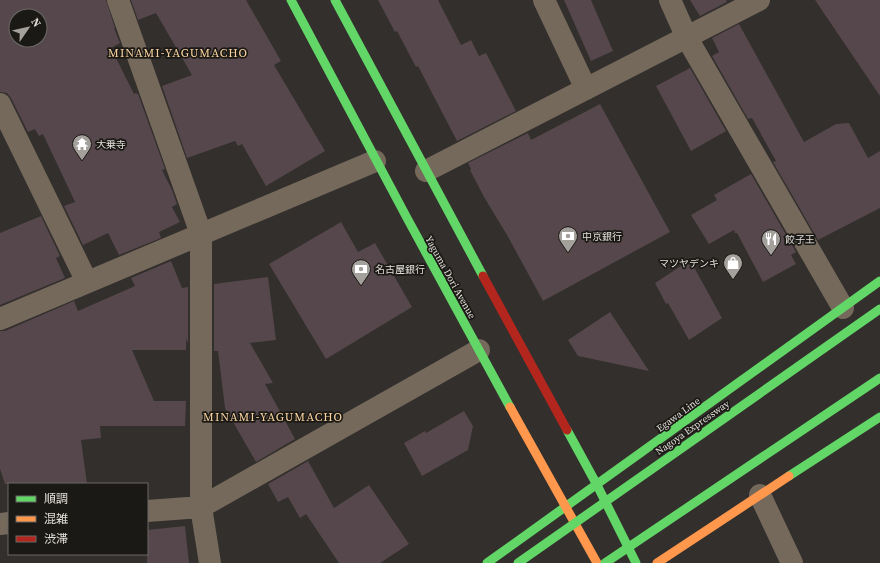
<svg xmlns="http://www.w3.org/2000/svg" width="880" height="563" viewBox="0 0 880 563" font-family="'Source Serif 4','Noto Sans JP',serif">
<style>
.building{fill:#55474b;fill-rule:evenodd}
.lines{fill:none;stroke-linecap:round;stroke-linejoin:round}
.street{stroke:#75695c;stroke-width:22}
.fast{stroke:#63d668;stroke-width:9}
.slow{stroke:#ff974d;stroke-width:9}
.jam{stroke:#b3261e;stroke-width:9}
.fast-bridge{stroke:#63d668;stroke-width:9}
.labels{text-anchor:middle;stroke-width:3.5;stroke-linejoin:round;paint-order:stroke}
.poi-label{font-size:10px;fill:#e2dfda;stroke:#1b1915;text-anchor:start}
.street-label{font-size:10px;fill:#e2dfda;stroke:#1b1915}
.quarter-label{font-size:12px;letter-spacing:1px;fill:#fad39f;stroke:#1b1915}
</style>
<rect width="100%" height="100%" fill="#322f2c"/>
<path class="building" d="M0 0H106L115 28H114L120 43 111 48 134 94 136 93 137 94H138L165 169 162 170 172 190 177 204 172 207 180 222 159 232 161 238 119 255 108 233 83 245 64 206 75 202 43 134 39 136 35 129 28 132 11 98 7 93 0 92ZM16 16H40V40H16Z
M131 0H246L281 61 274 65 325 151 266 186 242 144 238 146 235 141 187 158 162 86 192 75 156 13 138 20Z
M378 0H438L461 45 471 40 479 56 486 53 516 111 457 141 418 66 416 67 397 31 395 32Z
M564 0H591L613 51 591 61Z
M690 0H726L727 2 700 16Z
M815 0H880V96Z
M739 24 804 142 836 124 849 123 868 158 880 151V208L818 240 773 162 776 161 752 118 748 119 712 56 719 52 712 38Z
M690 68 726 131 691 151 656 86Z
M600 104 670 232 543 301 507 235 484 197 470 170 471 169 468 163 528 133 531 140Z
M751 174 796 252 791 255 796 264 763 282 737 233H735L734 230 709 244 691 215 717 200 714 195Z
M41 216 60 256 56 258 65 278 0 305V233Z
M341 222 358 252 375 243 412 307 326 359 269 264Z
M690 260 722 318 689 340 668 303 666 304 655 283Z
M171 261 182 288 188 287V343L186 339V350H132L154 401H186L185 426H100L101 438 81 440 87 484H5L0 469V331H5L74 301 78 311 135 286 131 278Z
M268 277 276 340 250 343 273 383 265 384 295 439 256 462 225 408 218 351H214V284Z
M610 312 649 371 578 356 568 340Z
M464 411 473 426 468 450 422 476 404 443 425 431 426 433Z
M308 461 334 508 369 485 409 544 380 563H339L306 514 300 518 288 497 278 502 268 484Z
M185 526 189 563H147V530Z"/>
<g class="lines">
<path class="street" d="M118 0 201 234V507L210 563
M544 0 586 89
M670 0 687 38 843 308
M0 104 87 282
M426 171 759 0
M0 319 375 161
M760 495 792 563
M147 511 201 507 479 350
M0 524 9 523"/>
<path class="fast" d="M291 0 407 218 510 407
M335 0 483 276
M567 430 597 485 636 563
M789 476 880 417
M487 563 880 281"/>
<path class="slow" d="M510 407 597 563
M657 563 789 476"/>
<path class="jam" d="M483 276 567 430"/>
<path class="fast-bridge" d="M518 563 880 309
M605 563 880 378"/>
</g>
<defs>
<symbol id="temple-pin" viewBox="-11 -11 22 30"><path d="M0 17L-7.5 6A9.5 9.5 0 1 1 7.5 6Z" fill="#a4a19d" stroke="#1b1915"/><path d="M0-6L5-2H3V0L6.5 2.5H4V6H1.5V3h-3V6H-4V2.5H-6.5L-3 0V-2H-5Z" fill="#fff"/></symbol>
<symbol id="bank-pin" viewBox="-11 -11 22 30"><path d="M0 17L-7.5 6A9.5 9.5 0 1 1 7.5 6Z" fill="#a4a19d" stroke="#1b1915"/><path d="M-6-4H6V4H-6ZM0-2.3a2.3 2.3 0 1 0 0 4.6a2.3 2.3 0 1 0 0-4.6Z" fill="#fff"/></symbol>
<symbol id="restaurant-pin" viewBox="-11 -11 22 30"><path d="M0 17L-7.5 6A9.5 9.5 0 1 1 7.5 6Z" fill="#a4a19d" stroke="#1b1915"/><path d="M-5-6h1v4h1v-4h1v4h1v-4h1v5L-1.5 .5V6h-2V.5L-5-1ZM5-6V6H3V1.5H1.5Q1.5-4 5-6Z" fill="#fff"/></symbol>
<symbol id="shop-pin" viewBox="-11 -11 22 30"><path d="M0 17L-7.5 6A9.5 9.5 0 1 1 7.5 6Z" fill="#a4a19d" stroke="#1b1915"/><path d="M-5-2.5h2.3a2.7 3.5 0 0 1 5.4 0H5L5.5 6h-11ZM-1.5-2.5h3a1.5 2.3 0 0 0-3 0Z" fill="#fff"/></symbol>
</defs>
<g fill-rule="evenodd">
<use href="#temple-pin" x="71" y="133" width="22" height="30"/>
<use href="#bank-pin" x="557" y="225" width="22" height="30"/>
<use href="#restaurant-pin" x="760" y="228" width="22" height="30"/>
<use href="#shop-pin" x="722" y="252" width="22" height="30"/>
<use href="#bank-pin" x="350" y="258" width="22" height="30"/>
</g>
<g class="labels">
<g class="poi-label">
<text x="96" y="148">大乗寺</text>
<text x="582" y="240">中京銀行</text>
<text x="785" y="243">餃子王</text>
<text x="719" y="267" text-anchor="end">マツヤデンキ</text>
<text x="375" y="273">名古屋銀行</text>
</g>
<g class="street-label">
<text transform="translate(451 277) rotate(61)" y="4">Yaguma Dori Avenue</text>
<text transform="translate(678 414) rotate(-36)" y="4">Egawa Line</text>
<text transform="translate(692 427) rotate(-35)" y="4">Nagoya Expressway</text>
</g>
<g class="quarter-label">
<text x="178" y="57">MINAMI-YAGUMACHO</text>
<text x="273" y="421">MINAMI-YAGUMACHO</text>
</g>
</g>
<rect x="8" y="483" width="140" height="72" fill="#1b1915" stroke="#6b6864"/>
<rect x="16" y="496" width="20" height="6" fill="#63d668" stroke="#6b6864"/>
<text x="44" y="503" font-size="12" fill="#e2dfda">順調</text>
<rect x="16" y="516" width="20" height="6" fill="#ff974d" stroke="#6b6864"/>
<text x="44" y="523" font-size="12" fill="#e2dfda">混雑</text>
<rect x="16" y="536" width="20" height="6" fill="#b3261e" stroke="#6b6864"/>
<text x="44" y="543" font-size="12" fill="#e2dfda">渋滞</text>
<g transform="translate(28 28) rotate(56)"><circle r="19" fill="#1b1915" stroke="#6b6864"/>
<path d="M0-3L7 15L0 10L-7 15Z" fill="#a4a19d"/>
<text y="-6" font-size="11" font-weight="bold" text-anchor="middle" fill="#e2dfda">N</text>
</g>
</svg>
